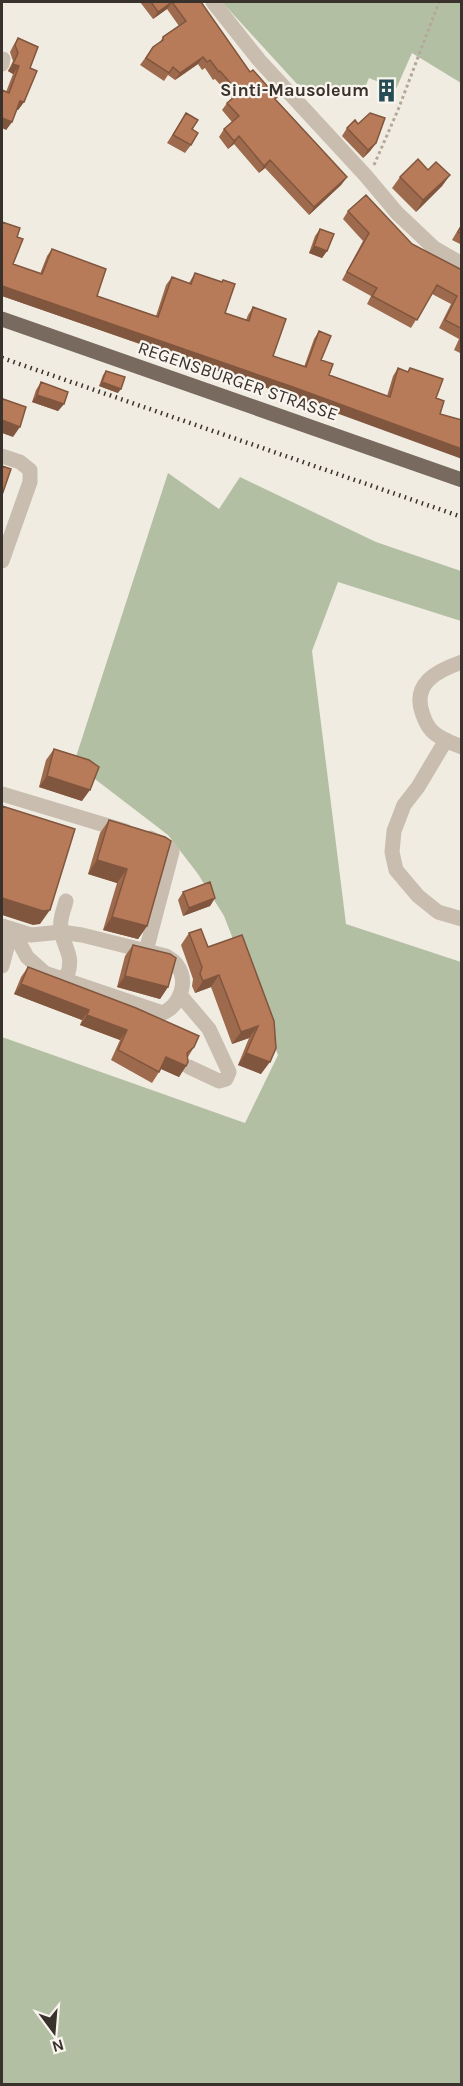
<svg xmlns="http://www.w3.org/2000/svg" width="463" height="2086" viewBox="0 0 463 2086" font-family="Karla,sans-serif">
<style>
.green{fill:#b3bfa3}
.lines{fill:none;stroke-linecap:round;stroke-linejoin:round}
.path{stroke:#b4a899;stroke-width:3;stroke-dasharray:3 3;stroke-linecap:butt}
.minor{stroke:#c8bdaf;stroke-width:15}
.major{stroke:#786a5f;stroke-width:15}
.rail{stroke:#38312c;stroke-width:4.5;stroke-dasharray:1.5 4.5;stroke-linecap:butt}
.wall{fill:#9e6a4d}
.shaded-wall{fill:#81563e}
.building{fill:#b87b59;stroke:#81563e;stroke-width:1.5}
.labels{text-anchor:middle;stroke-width:4.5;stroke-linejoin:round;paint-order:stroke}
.poi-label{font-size:18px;font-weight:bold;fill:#38312c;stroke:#f9f5ee;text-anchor:end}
.street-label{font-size:18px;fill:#38312c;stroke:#f9f5ee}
</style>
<rect width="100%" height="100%" fill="#f1ece2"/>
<path class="green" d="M222 2H461V83L412 53 396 89 369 78 361 97 297 84Z
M168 473 219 509 240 477 376 542 461 571V621L338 582 312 651 346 924 461 962V2084H2V1037L245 1123 278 1055 224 916 198 874 168 835 74 763Z"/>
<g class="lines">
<path class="path" d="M374 165 398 110 439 2"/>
<path class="minor" d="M213 2 259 60 366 176 397 213 434 248 462 264
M2 64 3 59
M2 456 20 462 30 470V482L2 561
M462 662C436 671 411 684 423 715 425 721 428 727 432 731 440 739 452 743 462 747
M446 740 418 787 404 805 394 831 392 852 396 870 418 896 438 912 462 919
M2 794 125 831
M2 926 31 935 61 932 82 935 166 956C169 958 175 961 177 965 189 982 180 1005 163 1013L45 973 27 957 12 929
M146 951 172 852 169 847 150 838
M2 966 12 929
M60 978 67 976C75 955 63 948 61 929 59 919 64 910 66 901
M181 996 209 1029 229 1072 226 1079 219 1081 189 1067"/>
<path class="major" d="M2 319 462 480"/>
<path class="rail" d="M2 358 462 517"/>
</g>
<path class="wall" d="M140 2H201L250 72 347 177 341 185 309 215 265 168 259 173 234 144 228 149 219 137 224 129 232 122 222 110 227 103 232 98 215 79 213 80 205 68 202 70 198 64 175 80 168 75 164 81 140 65 153 47 160 42 163 37 179 26 167 9 153 19Z
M18 38 30 68 24 102 18 110 16 109 12 122 6 130V92L13 74 8 71 13 61 10 52 13 46Z
M186 113 192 129 191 145 185 153 167 143Z
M347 128 376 143 370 151 363 158 342 136Z
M450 175 442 186 416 212 392 188 400 177Z
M348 211 462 270V354L454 350 459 339 439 328 451 304 432 294 411 328 367 304 371 296 342 280 363 241 343 219Z
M2 222 17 237 13 264 40 274 47 256 52 249 97 296 156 316 166 285 172 277 189 283 195 273 221 282 223 280 225 313 246 320 248 315 253 307 273 356 304 367 314 339 319 331 321 360 329 375 387 396 393 376 398 368 407 372 410 368 436 398 287 395 2 296Z
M462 223V245L452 240Z
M320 229 327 251 322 258 309 253 315 236Z
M106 371 118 393 99 386 103 375Z
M41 382 64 404 58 411 32 402 36 390Z
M54 749 82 801 39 787 46 760Z
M109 820 147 926 138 939 103 930 117 883 88 874 100 833Z
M183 892 215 898 210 906 183 916 178 900Z
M189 933 208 947 274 1021 261 1074 238 1065 249 1038 232 1044 211 987 195 993 192 986 193 979 181 945Z
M133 945 168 987 160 999 117 987 125 956Z
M28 967 194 1047 188 1057 186 1066 179 1077 161 1069 152 1083 111 1060 120 1040 80 1025 82 1020 14 994 21 977Z"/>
<path class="shaded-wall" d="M172 2 167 9 153 19 158 12Z
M203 57 198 64 175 80 180 73Z
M13 64 19 66 13 74 8 71Z
M20 101 24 102 18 110 14 108Z
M2 118 12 122 6 130 2 128Z
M239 136 234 144 228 149 234 141Z
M376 143 370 151 363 158 368 150Z
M270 160 265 168 259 173 264 166Z
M450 175 442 186 416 212 423 200Z
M347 177 341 185 309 215 314 207Z
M314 246 327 251 322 258 309 253Z
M2 286 293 387 462 449V459L287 395 2 296Z
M102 382 121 389 118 393 99 386Z
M37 395 64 404 58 411 32 402Z
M2 420 20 427 13 437 2 433Z
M47 776 90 790 82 801 39 787Z
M97 860 127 869 117 883 88 874Z
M2 898 50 910 40 924 33 925 2 915Z
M215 898 210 906 183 916 189 908Z
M112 917 147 926 138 939 103 930Z
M219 975 211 987 195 993 203 981Z
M125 976 168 987 160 999 117 987Z
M21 984 89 1010 82 1020 14 994Z
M87 1015 127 1030 120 1040 80 1025Z
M258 1026 249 1038 232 1044 241 1032Z
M246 1053 270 1062 261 1074 238 1065Z
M166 1057 186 1066 179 1077 159 1068Z"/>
<path class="building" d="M151 2H201L250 72 253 70 277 97 275 99 347 177 314 207 270 160 264 166 239 136 234 141 224 129 239 116 227 103 239 93 220 71 219 72 210 60 207 62 203 57 180 73 173 67 169 73 146 58 153 47 163 40V37L186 21 172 2 158 12Z
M18 38 38 47 30 68 37 71 24 102 20 101 12 122 2 118V90L9 93 19 66 13 64 18 53 15 45Z
M186 113 198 120 192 129 198 133 191 145 173 135Z
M370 113 385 118 376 143 368 150 347 128 355 120 358 124Z
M418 159 428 170 436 162 450 175 423 200 400 177Z
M366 195 412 244 462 270V329L445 320 457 296 437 285 417 320 372 296 377 288 347 272 369 233 348 211Z
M2 222 20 228 17 237 23 239 13 264 42 274 52 249 106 269 97 296 158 317 172 277 191 284 195 273 222 282 223 280 235 284 225 313 249 321 253 307 286 319 273 356 306 367 319 331 331 336 321 360 333 364 329 375 390 397 398 368 408 372 410 368 443 379 436 398 444 401 440 414 462 420V449L293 387 2 286Z
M462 225V234L458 232Z
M320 229 334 234 327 251 314 246Z
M106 371 125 377 121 389 102 382Z
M41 382 68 392 64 404 37 395Z
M3 399 26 407 20 427 2 420V402Z
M2 466 11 469 2 495Z
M54 749 89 760 99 767 90 790 47 776Z
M2 806 75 829 50 910 43 911 2 898Z
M109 820 165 837 171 841 147 926 112 917 127 869 97 860Z
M210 882 215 898 189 908 183 892Z
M201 929 208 947 242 935 274 1021 276 1048 270 1062 246 1053 258 1026 241 1032 219 975 203 981 200 974 202 967 189 933Z
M133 945 170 954 176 958 168 987 125 976Z
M28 967 136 1008 199 1036 194 1047 187 1053 188 1062 186 1066 166 1057 159 1072 118 1050 127 1030 87 1015 89 1010 21 984Z"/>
<defs>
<symbol id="building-bare" viewBox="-9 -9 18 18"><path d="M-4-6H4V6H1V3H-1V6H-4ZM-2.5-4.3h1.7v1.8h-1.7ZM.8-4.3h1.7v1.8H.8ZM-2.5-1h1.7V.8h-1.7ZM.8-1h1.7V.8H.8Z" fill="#264d55" stroke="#f9f5ee" stroke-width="2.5" paint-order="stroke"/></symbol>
</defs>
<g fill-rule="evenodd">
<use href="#building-bare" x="370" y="74" width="33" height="33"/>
</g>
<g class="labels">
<g class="poi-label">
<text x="369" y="96">Sinti-Mausoleum</text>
</g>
<g class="street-label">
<text transform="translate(238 381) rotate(19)" y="6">REGENSBURGER STRASSE</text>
</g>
</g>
<rect width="463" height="2086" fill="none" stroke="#38312c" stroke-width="6"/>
<g transform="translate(54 2032) rotate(164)" stroke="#f9f5ee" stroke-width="4.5" paint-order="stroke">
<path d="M0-4.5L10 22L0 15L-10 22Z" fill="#38312c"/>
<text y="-9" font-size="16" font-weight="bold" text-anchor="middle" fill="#38312c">N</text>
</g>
</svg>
